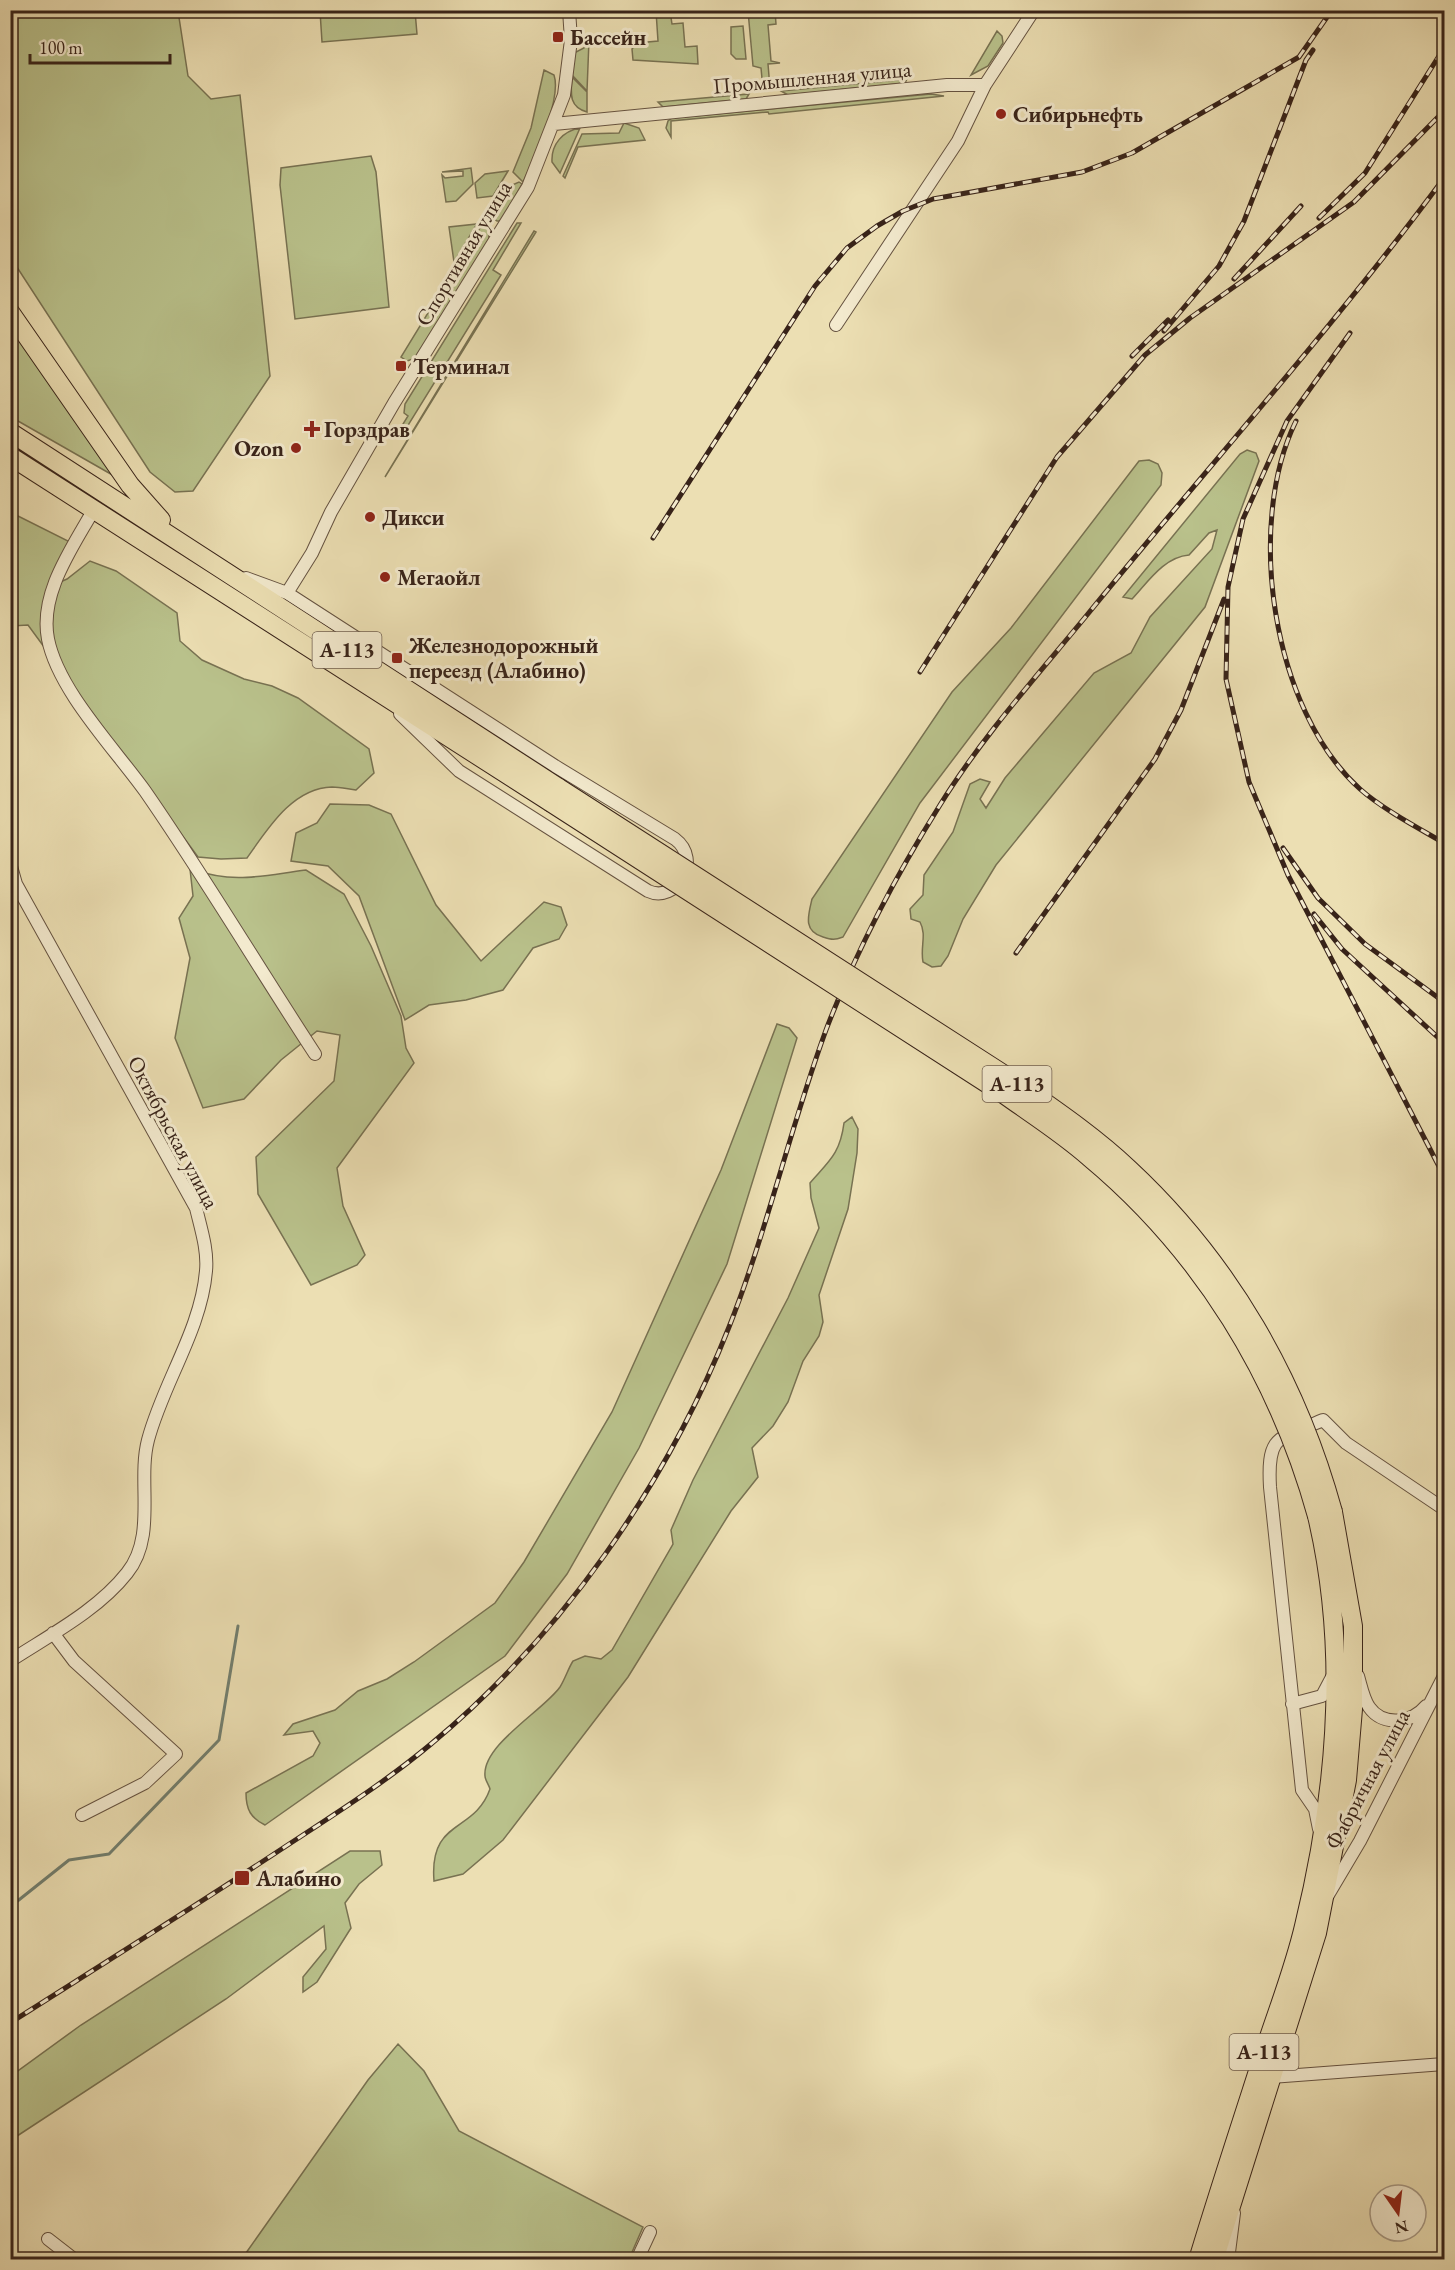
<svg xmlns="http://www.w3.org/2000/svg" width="1455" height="2270" viewBox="0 0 1455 2270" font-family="'EB Garamond',serif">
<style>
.green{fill:#b9c18b;stroke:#787252;stroke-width:1.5}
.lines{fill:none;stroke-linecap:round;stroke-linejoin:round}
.stream{stroke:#727f6f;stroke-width:3}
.minor-casing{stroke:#655240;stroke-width:14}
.highway-casing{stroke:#382319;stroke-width:20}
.minor{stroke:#f3eace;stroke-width:12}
.highway{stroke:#ecdfb3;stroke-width:18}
.rail-casing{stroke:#382319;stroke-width:5}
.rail{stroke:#f3eace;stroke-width:3;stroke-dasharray:9;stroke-linecap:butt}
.highway-bridge-casing{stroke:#382319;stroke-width:20;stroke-linecap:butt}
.highway-bridge{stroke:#ecdfb3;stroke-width:18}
.poi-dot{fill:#8f2418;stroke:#f3eace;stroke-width:2}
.labels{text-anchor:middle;stroke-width:6;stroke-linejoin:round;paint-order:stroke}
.shield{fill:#f3eace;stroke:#705f4f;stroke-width:1.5}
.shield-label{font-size:21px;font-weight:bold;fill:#382319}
.poi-label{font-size:22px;font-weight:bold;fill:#382319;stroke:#f3eace;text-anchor:start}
.street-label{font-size:22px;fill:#382319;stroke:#f3eace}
</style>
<rect width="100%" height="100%" fill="#ecdfb3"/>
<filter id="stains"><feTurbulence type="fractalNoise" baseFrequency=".00333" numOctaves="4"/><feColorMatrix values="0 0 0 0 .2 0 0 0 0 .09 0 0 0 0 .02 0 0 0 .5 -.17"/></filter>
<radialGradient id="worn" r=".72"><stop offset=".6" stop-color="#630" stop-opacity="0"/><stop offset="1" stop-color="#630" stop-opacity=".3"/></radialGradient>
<path class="green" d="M11 10 178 11 188 76 211 99 240 95 270 376 193 491 175 492 150 472 11 258Z
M320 11H415L417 34 322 42Z
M656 11H670L672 24 683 23 685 47 697 46 698 64 633 60 632 49 637 43 658 41Z
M748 11H775L776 24 768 25 771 61 780 63 768 64 770 88 763 89 761 68 753 66Z
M743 26 746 59H736L731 54V27Z
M997 31 1002 36 1003 43 988 66 971 75Z
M587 40H589L587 91 572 75 574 53 584 48Z
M544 70 554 75C562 99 534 159 523 182L513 172 531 128Z
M572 77 587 92V112C568 107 571 92 572 77Z
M907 79 905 83 788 95 781 91Z
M749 94 746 99 663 107 658 102Z
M931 94 944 96 769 114 768 112 671 121V137L666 128 668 121 672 118Z
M624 123 639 128 645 140 578 147 565 178 563 176 582 134 619 133Z
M580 128 560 173 552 162C551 144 563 131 580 128Z
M371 156 376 172 389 307 295 319 280 185 281 168Z
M471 168 473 184 456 201 446 202 442 175 445 178 463 176V171L442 172Z
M508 171 493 196 477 198 475 183 485 174Z
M519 182 522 184 501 221H497L488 214 503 189Z
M483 223 488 228 489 239 416 358 407 361 401 357Z
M517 223H521L493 270 501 275 407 427 403 424 408 416 404 413 405 404Z
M477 224 454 262 449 227Z
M534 231 536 232 385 477Z
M10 323 116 477 11 417Z
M1247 450 1256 453 1259 461 1205 607 996 865 963 919 948 956 941 966 932 967 923 962C920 947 927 935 920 922L911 919 910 909 923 895 924 875 953 832 970 784 980 779 990 782 980 799 986 808 1005 778 1094 673 1131 653 1150 617 1212 549 1217 530 1209 533 1189 555C1164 557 1148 582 1132 599L1123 597 1240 454Z
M1149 460 1158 464 1162 473 1161 485 920 803 843 937C835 940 832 940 823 937 803 931 808 916 812 899L952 692 1011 628 1139 461Z
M10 512 72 543 49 587 67 579 90 561 116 571 177 613 180 641 202 660 244 679 272 686 298 698 369 749 374 773 356 790C348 789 340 787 332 787 292 788 267 830 247 858L221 859 198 857 28 625 11 626Z
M330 804 369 805 391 814 436 905 481 961 544 902 561 907 567 925 559 939 533 948 503 990 466 1000 429 1005 405 1020 359 896 328 866 291 861 296 833 317 823Z
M190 869C236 884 259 876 306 870L344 894 371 946 401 1016 406 1048 414 1063 337 1168 343 1206 365 1255 357 1265 311 1285 258 1194 256 1157 334 1081 340 1035 317 1031 281 1060 244 1099 203 1108 175 1038 190 958 179 918 193 896Z
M777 1024 789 1028 797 1038 727 1264 639 1448 567 1574 505 1656 265 1825C251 1818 246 1810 246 1793L313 1756 320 1743 313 1731 284 1735 293 1724 335 1710 358 1691 387 1679 414 1662 495 1603 524 1562 612 1412 721 1170Z
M852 1117 858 1129 857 1153 848 1209 819 1295 823 1322 819 1336 803 1361 788 1402 773 1426 752 1448 758 1477 731 1511 628 1677 503 1840 463 1874 434 1881C429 1818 474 1834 490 1789 489 1785 485 1780 485 1776 482 1745 544 1710 560 1687 565 1679 568 1669 573 1661L585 1656 601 1659 612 1650 673 1544 671 1530 693 1480 788 1298 819 1228 811 1198 810 1183C829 1161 840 1154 844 1123Z
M350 1851H380L382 1865 359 1884 345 1903 351 1928 317 1982 303 1992V1977L326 1949 324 1926 226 1999 11 2140V2076L81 2025Z
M398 2044 424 2071 459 2131 643 2227 629 2259 254 2260 246 2253 368 2080Z"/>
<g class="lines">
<path class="stream" d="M10 1907 69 1860 109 1854 219 1740 238 1626"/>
<defs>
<path id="minor" d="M554 124 947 85H985L1034 10
M836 325 958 141 985 85
M94 509C73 547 39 593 48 639 58 690 114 748 145 791 204 876 258 967 315 1054
M246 578 287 593 555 766 675 839C703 860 676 904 648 891L459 771 400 714
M287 593 312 553 331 512 394 403 528 187 564 95 571 40 569 10
M10 863 16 884 196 1208C201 1229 208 1250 206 1271 201 1330 163 1383 148 1440 137 1482 157 1536 127 1573 98 1610 50 1635 10 1661
M53 1633 74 1661 176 1754 145 1783 82 1815
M1358 1676C1361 1686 1363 1698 1369 1707 1383 1727 1412 1723 1426 1706
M1292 1704 1322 1696 1332 1677
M1319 1829 1315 1809 1302 1790 1270 1487C1267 1433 1279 1439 1323 1420L1346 1443 1444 1509
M1328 1895 1360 1841 1444 1676
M1271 2077 1444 2064
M48 2239 75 2260
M637 2260 650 2232
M1228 2260 1234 2213"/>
<path id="highway" d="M10 312 130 485 161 520
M10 432 559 788
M10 456 550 802
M1198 2260C1220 2187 1244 2115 1267 2043 1280 2004 1295 1965 1304 1926 1337 1791 1349 1652 1317 1516
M1214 2260 1317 1933 1347 1780 1353 1709V1626L1333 1512"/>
</defs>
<use href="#minor" class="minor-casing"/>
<use href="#highway" class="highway-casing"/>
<use href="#minor" class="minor"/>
<use href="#highway" class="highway"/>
<defs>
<path id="rail" d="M1319 218 1365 173 1444 48
M1234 279 1301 206
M1164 331 1219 266 1244 221 1306 60 1313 50
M1350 333 1287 421 1243 519 1228 587 1226 679 1249 782 1288 875 1444 1176
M1132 356 1168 320
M1296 421C1245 525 1272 710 1360 789 1381 808 1420 829 1444 843
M653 538 815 286 847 248 877 226 903 211 933 199 1082 172 1132 153 1299 57 1332 10
M920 672 1057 457 1145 355 1190 318 1354 202 1444 111
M1283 848 1318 898 1365 944 1444 1002
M1314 914 1342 949 1444 1043
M1016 953 1155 759 1181 710 1224 599
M10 2023C98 1967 186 1912 274 1854 327 1819 382 1785 431 1744 561 1636 667 1484 729 1327 767 1231 790 1128 826 1030 856 951 895 877 940 805 982 737 1036 677 1087 615 1205 470 1333 328 1444 178"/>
</defs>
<use href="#rail" class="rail-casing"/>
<use href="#rail" class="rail"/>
<defs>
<path id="highway-bridge" d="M559 788 1014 1081C1054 1109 1094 1136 1129 1169 1230 1263 1297 1381 1333 1512
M550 802 1005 1095C1033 1115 1063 1134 1089 1157 1202 1251 1278 1376 1317 1516"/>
</defs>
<use href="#highway-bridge" class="highway-bridge-casing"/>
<use href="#highway-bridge" class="highway-bridge"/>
</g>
<g class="poi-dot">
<rect x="552" y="31" width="12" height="12" rx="3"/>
<circle cx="1001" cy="114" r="6"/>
<rect x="395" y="360" width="12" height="12" rx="3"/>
<path d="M309 420h6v6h6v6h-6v6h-6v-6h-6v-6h6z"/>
<circle cx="296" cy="448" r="6"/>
<circle cx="370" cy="517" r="6"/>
<circle cx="385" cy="577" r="6"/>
<rect x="391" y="652" width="12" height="12" rx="3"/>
<rect x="234" y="1870" width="16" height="16" rx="3"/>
</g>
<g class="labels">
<g class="shield">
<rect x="312.5" y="632" width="69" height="36" rx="4.5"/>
<rect x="982.5" y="1066" width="69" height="36" rx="4.5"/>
<rect x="1229.5" y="2034" width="69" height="36" rx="4.5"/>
</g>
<g class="shield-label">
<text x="347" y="657">А-113</text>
<text x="1017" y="1091">А-113</text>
<text x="1264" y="2059">А-113</text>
</g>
<g class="poi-label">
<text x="570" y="45">Бассейн</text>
<text x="1013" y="122">Сибирьнефть</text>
<text x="413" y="374">Терминал</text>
<text x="324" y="437">Горздрав</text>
<text x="284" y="456" text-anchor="end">Ozon</text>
<text x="382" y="525">Дикси</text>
<text x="397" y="585">Мегаойл</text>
<text x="409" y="653">Железнодорожный<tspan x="409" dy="25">переезд (Алабино)</tspan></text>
<text x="256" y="1886">Алабино</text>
</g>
<g class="street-label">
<text transform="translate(812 77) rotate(-5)" y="8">Промышленная улица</text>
<text transform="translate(463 253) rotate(-59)" y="8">Спортивная улица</text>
<text transform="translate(174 1132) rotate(62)" y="8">Октябрьская улица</text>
<text transform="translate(1367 1779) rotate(-62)" y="8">Фабричная улица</text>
</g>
</g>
<rect width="1455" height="2270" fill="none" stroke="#ecdfb3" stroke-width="36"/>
<rect x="12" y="12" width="1431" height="2246" fill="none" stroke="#382319" stroke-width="3"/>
<rect x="18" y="18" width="1419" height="2234" fill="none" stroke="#382319" stroke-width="1.5"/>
<g transform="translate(1398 2213) rotate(166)"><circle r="28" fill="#f3eace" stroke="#a89a86" stroke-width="1.5"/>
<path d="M0-4.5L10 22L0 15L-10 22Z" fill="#8f2418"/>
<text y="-9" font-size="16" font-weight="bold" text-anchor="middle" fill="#382319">N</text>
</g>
<path d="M30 54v9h140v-9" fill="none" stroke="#382319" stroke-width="3"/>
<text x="39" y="54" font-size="18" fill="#382319" stroke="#f3eace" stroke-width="4.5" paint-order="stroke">100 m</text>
<rect width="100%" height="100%" filter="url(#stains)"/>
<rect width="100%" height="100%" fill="url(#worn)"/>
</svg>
